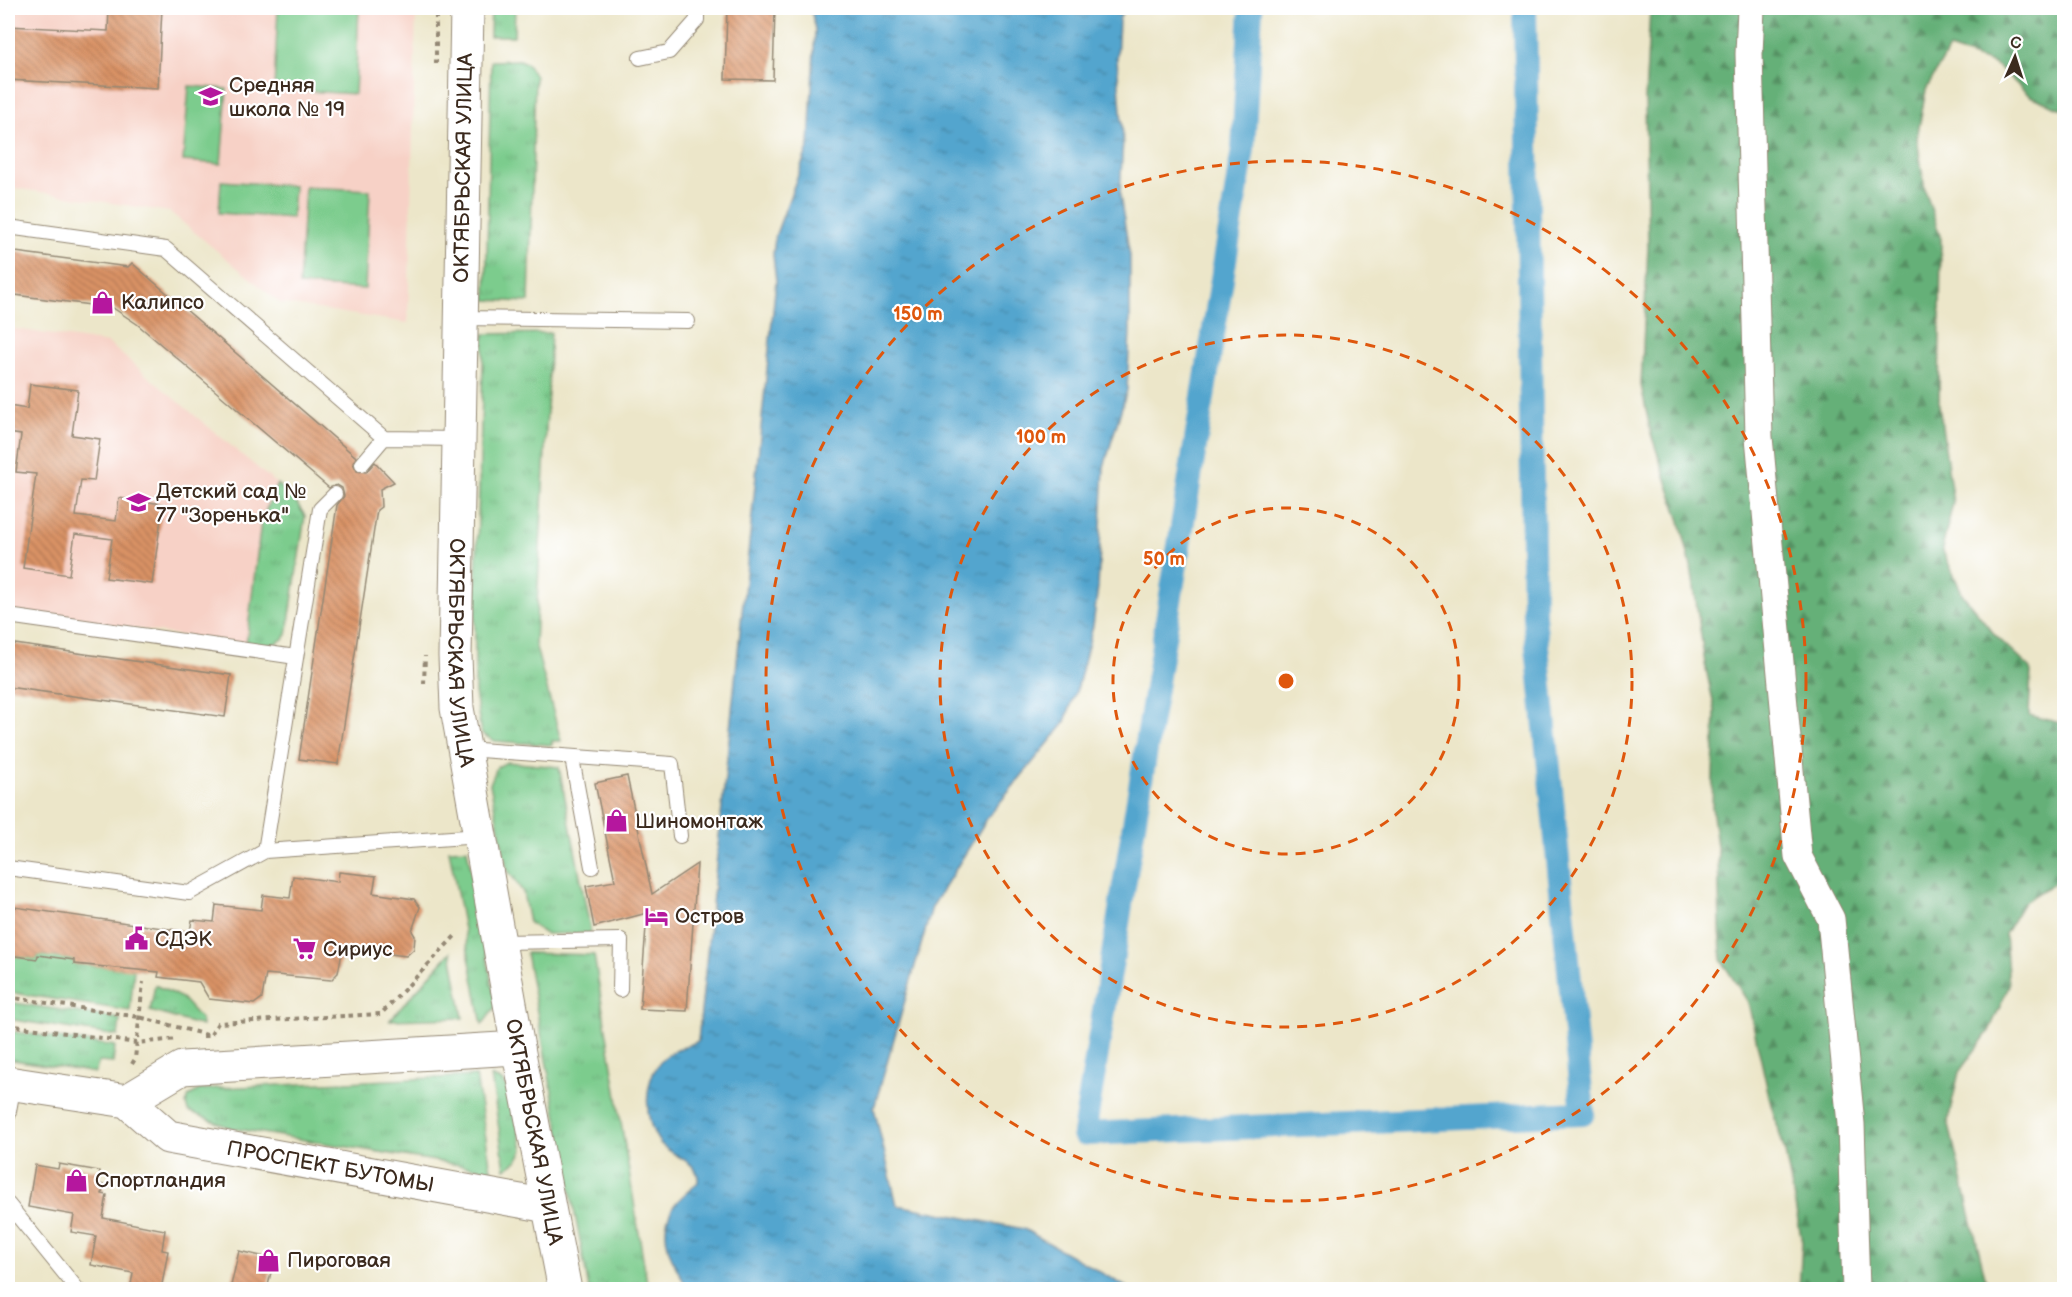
<svg xmlns="http://www.w3.org/2000/svg" width="2072" height="1297" viewBox="0 0 2072 1297" font-family="'Balsamiq Sans',sans-serif">
<style>
.built{fill:#f7d1c6}
.grass{fill:url(#grass-tufts);stroke:#5c7b56;stroke-width:1.5}
.forest{fill:url(#forest-firs);stroke:#506d4b;stroke-width:1.5}
.pitch{fill:#7ccc8d;stroke:#5c7b56;stroke-width:1.5}
.water{fill:url(#water-ripples);stroke:#476876;stroke-width:1.5}
.lines{fill:none;stroke-linecap:round;stroke-linejoin:round}
.canal{stroke:#53a5ce;stroke-width:24}
.building{fill:url(#building-back-hatch)}
.lane-casing{stroke:#948874;stroke-width:16}
.street-casing{stroke:#948874;stroke-width:29}
.secondary-casing{stroke:#948874;stroke-width:35}
.path{stroke:#948874;stroke-width:4;stroke-dasharray:4.5 4.5;stroke-linecap:butt}
.lane{stroke:#fff;stroke-width:14}
.street{stroke:#fff;stroke-width:27}
.secondary{stroke:#fff;stroke-width:33}
.ring{fill:none;stroke:#df570d;stroke-width:3;stroke-dasharray:10 8}
.labels{text-anchor:middle;stroke-width:4.5;stroke-linejoin:round;paint-order:stroke}
.poi-label{font-size:21px;fill:#3b2a1e;stroke:#fff;text-anchor:start}
.street-label{font-size:21px;fill:#3b2a1e;stroke:#fff}
.centre{fill:#df570d;stroke:#fff;stroke-width:3}
.ring-label{font-size:18px;text-anchor:middle;font-weight:bold;fill:#df570d;stroke:#fff;stroke-width:4.5;stroke-linejoin:round;paint-order:stroke}
</style>
<defs>
<pattern id="grass-tufts" width="24" height="20" patternUnits="userSpaceOnUse" patternTransform="scale(1.5)"><rect width="24" height="20" fill="#7ccc8d"/><path d="M3 7l-1-3M5 7V3M7 7l1-3M15 17l-1-3M17 17v-4M19 17l1-3" fill="none" stroke="#6caf79"/></pattern>
<pattern id="forest-firs" width="22" height="20" patternUnits="userSpaceOnUse" patternTransform="scale(1.5)"><rect width="22" height="20" fill="#65b078"/><path d="M5 1l3.5 6h-7zM16 11l3.5 6h-7z" fill="#548f62"/></pattern>
<pattern id="water-ripples" width="26" height="14" patternUnits="userSpaceOnUse" patternTransform="scale(1.5)"><rect width="26" height="14" fill="#53a5ce"/><path d="M2 4q2-2 4 0t4 0M15 11q2-2 4 0t4 0" fill="none" stroke="#4687a7"/></pattern>
<pattern id="building-back-hatch" width="6" height="6" patternUnits="userSpaceOnUse" patternTransform="scale(1.5)"><rect width="6" height="6" fill="#d99265"/><path d="M-1 5l2 2M0 0l6 6M5-1l2 2" fill="none" stroke="#b17753"/></pattern>
</defs>
<rect width="100%" height="100%" fill="#fff"/>
<filter id="ink" filterUnits="userSpaceOnUse"><feTurbulence type="fractalNoise" baseFrequency=".0167" numOctaves="2"/><feDisplacementMap in="SourceGraphic" scale="12" xChannelSelector="R" yChannelSelector="G"/><feConvolveMatrix kernelMatrix="1 2 1 2 8 2 1 2 1" color-interpolation-filters="sRGB"/></filter>
<filter id="wash" filterUnits="userSpaceOnUse"><feTurbulence type="fractalNoise" baseFrequency=".008" numOctaves="4" result="noise"/><feDisplacementMap in="SourceGraphic" scale="24" xChannelSelector="R" yChannelSelector="G"/><feGaussianBlur stdDeviation="1.35" result="paint"/><feColorMatrix in="noise" values="0 0 0 0 0 0 0 0 0 0 0 0 0 0 0 0 0 1.4 0 .05"/><feComposite in="paint" operator="in"/></filter>
<g filter="url(#wash)">
<rect width="100%" height="100%" fill="#ece6c9"/>
<path class="built" d="M8 8H416L408 323 280 303 170 212 8 187Z
M8 328 108 343 277 484 261 522 246 645 8 610Z"/>
<path class="grass" d="M491 8H515L514 36H490Z
M520 60 527 64 535 76 529 302 486 300 491 61Z
M551 333 535 644 561 741H552V745L494 741 481 733 475 692V610L484 334Z
M277 484 296 502 305 516 287 635C275 648 263 646 246 645L261 522Z
M507 762 559 767 591 933 546 934 529 923 523 892 507 869 490 784 497 767Z
M467 849 496 1006 482 1025 449 850Z
M451 952 463 1018 390 1020Z
M526 953 594 955 648 1289H589Z
M8 955 37 959 38 955 74 960V964L134 969 130 1011 8 992Z
M155 985 182 998 201 1019 202 1026 150 1011Z
M8 1002 120 1019 118 1036 8 1019Z
M8 1031 115 1046 113 1063 99 1062 95 1073 8 1059Z
M476 1076 491 1170 231 1128 188 1111 186 1104 189 1096 199 1090 218 1088Z
M491 1076 502 1081 511 1095 523 1150 517 1161 505 1169Z"/>
<path class="forest" d="M1650 8H2064V110L2030 96 1995 64 1949 49 1926 90 1917 138 1925 190 1941 239 1939 405 1953 503 1942 549 1963 595 1995 635 2031 669 2029 715 2064 724V877L2024 902 2005 934 2009 986 1989 1031 1959 1072 1948 1121 1988 1289H1799L1802 1242 1785 1152 1771 1105 1748 1002 1721 960 1718 854 1712 807 1715 711 1705 664 1691 566 1680 521 1651 434 1641 385 1648 247 1645 99Z"/>
<path class="pitch" d="M278 8H359L355 94 274 89Z
M189 86 227 89 221 164 183 161Z
M221 181 294 186 292 218 219 213Z
M305 187 370 190 365 289 299 285Z"/>
<path class="water" d="M811 8H1124L1119 20 1117 59 1123 138 1120 196 1130 256V331L1127 390 1104 467 1098 587 1093 626 1078 686 1064 724 988 817 932 907 874 1108 897 1205 1024 1229 1130 1289H688C675 1266 656 1237 672 1209 677 1199 691 1190 698 1182 700 1161 673 1157 661 1144 642 1121 642 1073 668 1055 677 1049 689 1046 698 1041L776 281 773 255 775 237 809 145 815 30Z"/>
<g class="lines">
<path class="canal" d="M1251 8 1243 149 1084 1134 1583 1113 1534 616 1525 8"/>
</g>
<g id="blocks">
<path class="building" d="M109 8H162L158 88 8 80V26L108 31Z
M727 8H775L773 80 725 79Z
M8 251 128 267 132 263 356 457 353 463 357 471 366 472 375 462 394 482 380 489 381 507 377 510 338 764 299 759 337 505 344 496 342 488 337 485 329 488 137 324 113 308 8 294Z
M30 384 78 390 72 435 100 439 94 481 81 480 76 516 116 521 119 498 163 504 152 584 106 578 112 539 75 534 69 575 23 568 36 474 16 472 21 435 8 433V406L27 409Z
M8 643 231 675 225 717 8 687Z
M627 776 652 894 697 864 687 1011 640 1009 647 913 594 927 586 886 615 881 595 783Z
M339 872 376 876 373 893 414 899 420 907 412 931 415 936 414 949 406 956 343 948 338 973 331 980 266 974 262 998 254 1004 209 999 199 982 158 977 159 972 74 964V960L38 955 37 959 8 955V906L190 932 192 920 214 922 216 905 261 910 263 895 290 898 293 876 338 882Z
M59 1164 100 1171 98 1184 104 1185 102 1194 107 1195 103 1218 165 1230 162 1250 168 1251 161 1290H130L133 1273 91 1265 96 1236 71 1232 74 1215 28 1207 35 1165 58 1169Z
M239 1251 274 1259 267 1290H230Z"/>
</g>
</g>
<g filter="url(#ink)">
<use href="#blocks" fill-opacity="0" stroke="#948874" stroke-width="1.5"/>
<g class="lines">
<defs>
<path id="lane" d="M640 58 669 52 697 20V8
M8 227 166 249 384 438 460 439
M460 318 688 321
M362 464 384 438
M8 616 296 657
M466 749 672 764 680 836
M572 758 592 867
M265 851 320 509 335 494
M8 868 189 893 265 851 480 836
M499 942 621 940 620 990
M8 1116 14 1084
M8 1204 78 1290"/>
<path id="street" d="M1751 8 1749 54 1759 437 1798 856 1831 919 1851 1124 1856 1290"/>
<g id="secondary">
<path id="s1" d="M467 8 455 656 457 708 518 1048 565 1290"/>
<path id="s2" d="M8 1083 127 1101 168 1137 548 1206"/>
<path d="M127 1101 182 1068 518 1048"/>
</g>
</defs>
<use href="#lane" class="lane-casing"/>
<use href="#street" class="street-casing"/>
<use href="#secondary" class="secondary-casing"/>
<path class="path" d="M436 64V8
M424 684 425 656
M8 997 139 1017 207 1035
M8 1025 137 1043 177 1039
M203 1036H210L218 1023 381 1014 457 934
M132 1064 135 1059 143 982"/>
<use href="#lane" class="lane"/>
<use href="#street" class="street"/>
<use href="#secondary" class="secondary"/>
</g>
</g>
<g class="ring">
<circle cx="1286" cy="681" r="173"/>
<circle cx="1286" cy="681" r="346"/>
<circle cx="1286" cy="681" r="520"/>
</g>
<defs>
<symbol id="school-bare" viewBox="-9 -9 18 18"><path d="M0-5L7-2L0 1L-7-2ZM-4 1L0 2.5L4 1V4Q0 6-4 4Z" fill="#b5179e" stroke="#fff" stroke-width="2.5" paint-order="stroke"/></symbol>
<symbol id="shop-bare" viewBox="-9 -9 18 18"><path d="M-5-2.5h2.3a2.7 3.5 0 0 1 5.4 0H5L5.5 6h-11ZM-1.5-2.5h3a1.5 2.3 0 0 0-3 0Z" fill="#b5179e" stroke="#fff" stroke-width="2.5" paint-order="stroke"/></symbol>
<symbol id="hotel-bare" viewBox="-9 -9 18 18"><path d="M-6-4.5h1.5V1H6V5H4.5V3h-9V5H-6ZM-4 0a1.8 1.8 0 1 1 3.6 0ZM.5 0V-2.5h3Q6-2.5 6 0Z" fill="#b5179e" stroke="#fff" stroke-width="2.5" paint-order="stroke"/></symbol>
<symbol id="civic-bare" viewBox="-9 -9 18 18"><path d="M-.6-6.5H3V-4.5H.6V-3L4-1V1h2V6H-6V1h2V-1L-.6-3ZM-1.2 2.5V6h2.4V2.5Z" fill="#b5179e" stroke="#fff" stroke-width="2.5" paint-order="stroke"/></symbol>
<symbol id="supermarket-bare" viewBox="-9 -9 18 18"><path d="M-6-5.5h2.5l.6 2H6L4.5 2H-2.5L-4.4-4H-6ZM-1.5 3.2a1.3 1.3 0 1 0 .1 0ZM3 3.2a1.3 1.3 0 1 0 .1 0Z" fill="#b5179e" stroke="#fff" stroke-width="2.5" paint-order="stroke"/></symbol>
</defs>
<g fill-rule="evenodd">
<use href="#school-bare" x="194" y="80" width="33" height="33"/>
<use href="#shop-bare" x="86" y="286" width="33" height="33"/>
<use href="#school-bare" x="122" y="486" width="33" height="33"/>
<use href="#shop-bare" x="600" y="804" width="33" height="33"/>
<use href="#hotel-bare" x="640" y="900" width="33" height="33"/>
<use href="#civic-bare" x="120" y="922" width="33" height="33"/>
<use href="#supermarket-bare" x="288" y="932" width="33" height="33"/>
<use href="#shop-bare" x="60" y="1164" width="33" height="33"/>
<use href="#shop-bare" x="252" y="1244" width="33" height="33"/>
</g>
<g class="labels">
<g class="poi-label">
<text x="229" y="92">Средняя<tspan x="229" dy="24">школа № 19</tspan></text>
<text x="121" y="309">Калипсо</text>
<text x="156" y="498">Детский сад №<tspan x="156" dy="24">77 "Зоренька"</tspan></text>
<text x="635" y="828">Шиномонтаж</text>
<text x="675" y="923">Остров</text>
<text x="155" y="946">СДЭК</text>
<text x="323" y="956">Сириус</text>
<text x="95" y="1187">Спортландия</text>
<text x="287" y="1267">Пироговая</text>
</g>
<g class="street-label">
<text transform="translate(463 168) rotate(-89)" y="7">ОКТЯБРЬСКАЯ УЛИЦА</text>
<text dy="7" stroke="none"><textPath href="#s1" startOffset="645">ОКТЯБРЬСКАЯ УЛИЦА</textPath></text>
<text dy="7" stroke="none"><textPath href="#s1" startOffset="1131">ОКТЯБРЬСКАЯ УЛИЦА</textPath></text>
<text dy="7" stroke="none"><textPath href="#s2" startOffset="340">ПРОСПЕКТ БУТОМЫ</textPath></text>
</g>
</g>
<circle cx="1286" cy="681" r="9" class="centre"/>
<g class="ring-label">
<text x="918" y="320">150 m</text>
<text x="1041" y="443">100 m</text>
<text x="1164" y="565">50 m</text>
</g>
<rect width="2072" height="1297" fill="none" stroke="#fff" stroke-width="30"/>
<g transform="translate(2015 57) rotate(3)" stroke="#ffffff" stroke-width="4.5" paint-order="stroke">
<path d="M0-4.5L10 22L0 15L-10 22Z" fill="#3b2a1e"/>
<text y="-9" font-size="16" font-weight="bold" text-anchor="middle" fill="#3b2a1e">С</text>
</g>
</svg>
